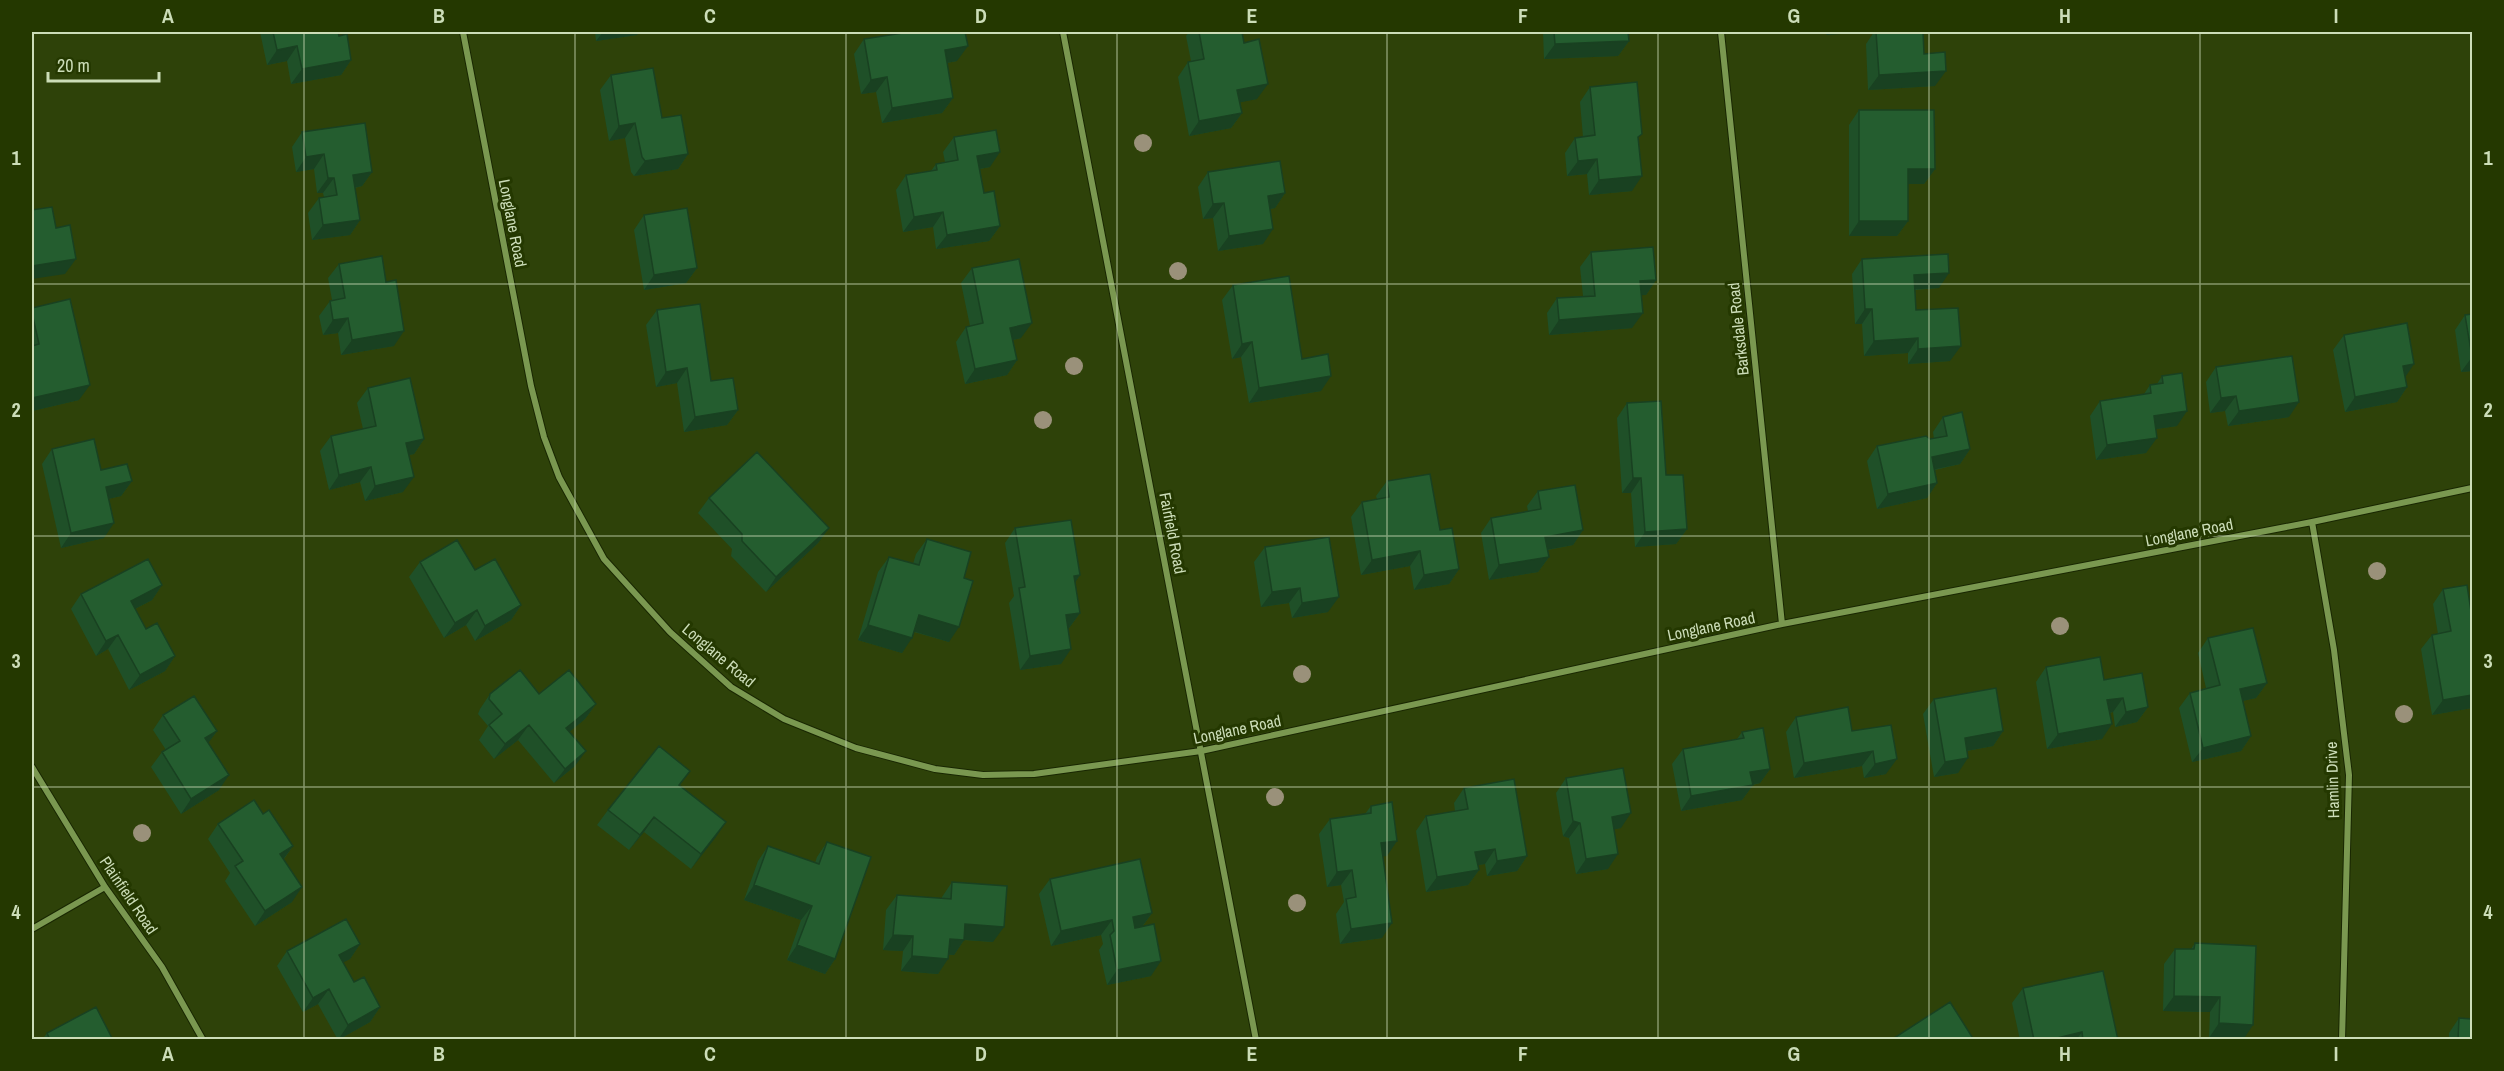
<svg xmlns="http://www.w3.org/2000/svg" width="2504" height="1071" viewBox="0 0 2504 1071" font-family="'Archivo Narrow',sans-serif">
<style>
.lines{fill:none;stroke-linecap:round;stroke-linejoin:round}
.minor-casing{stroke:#192702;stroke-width:8}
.minor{stroke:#7a9850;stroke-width:6}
.tree{fill:#9a917a}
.wall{fill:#1f5028}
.shaded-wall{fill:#194121}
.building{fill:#245d2f;stroke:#194121;stroke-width:1.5}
.grid{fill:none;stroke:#ccddb8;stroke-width:1.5;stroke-opacity:0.55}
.labels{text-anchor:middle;stroke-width:6;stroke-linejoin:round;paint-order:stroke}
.street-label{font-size:16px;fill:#ccddb8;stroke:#243800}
.neatline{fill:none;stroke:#ccddb8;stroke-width:2}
.grid-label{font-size:20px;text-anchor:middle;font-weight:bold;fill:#ccddb8}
</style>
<rect width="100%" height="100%" fill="#2e4209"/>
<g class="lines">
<defs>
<path id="minor" d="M463 32 531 386 544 437 559 477 604 559 670 632 731 687 784 719 856 748 935 769 983 775 1034 774 1201 751 1782 624 2312 522 2472 488
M1063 32 1256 1040
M1721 32 1782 624
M2312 522 2334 650 2349 775 2342 1040
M32 767 105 887 162 967 203 1040
M32 929 105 887"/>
</defs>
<use href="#minor" class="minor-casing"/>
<use href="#minor" class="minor"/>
</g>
<g class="tree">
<circle cx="1143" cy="143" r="9"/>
<circle cx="1178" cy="271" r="9"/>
<circle cx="1074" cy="366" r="9"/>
<circle cx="1043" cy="420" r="9"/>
<circle cx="2377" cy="571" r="9"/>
<circle cx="2060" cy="626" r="9"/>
<circle cx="1302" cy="674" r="9"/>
<circle cx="2404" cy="714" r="9"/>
<circle cx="1275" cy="797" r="9"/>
<circle cx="142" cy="833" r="9"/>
<circle cx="1297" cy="903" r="9"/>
</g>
<path class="wall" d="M260 32H338L339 36 351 60 341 75 291 84 287 61 267 65Z
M595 32H639L637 35 596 41Z
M1189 32H1242L1257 99 1240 102 1242 113 1231 128 1189 136 1178 77 1188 62 1191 61 1186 36Z
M1543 32H1628L1629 41 1618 56 1544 59Z
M1874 32H1923L1924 54 1935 86 1868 90 1866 44Z
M864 39 957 61 947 63 953 98 942 113 882 123 876 92 861 94 854 54Z
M611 75 662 118 688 154 678 169 634 176 631 172 625 138 609 141 600 90Z
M1590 87 1638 139 1632 191 1589 195 1587 174 1567 176 1565 153 1575 138 1583 137 1580 102Z
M1859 110 1935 169 1924 184H1908V221L1897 236H1849V125Z
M302 132 372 172 362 186 355 188 360 220 350 235 312 240 308 213 319 198 324 197 323 193H317L314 169 296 172 292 147Z
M954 137 990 167 980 169 984 193 1000 226 989 241 936 249 933 227 903 232 896 190 906 175 931 171 936 164 945 162 943 152Z
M1208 172 1285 193 1275 208 1270 209 1263 244 1218 251 1213 218 1203 219 1198 187Z
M644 215 697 268 686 283 644 290 634 230Z
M1591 252 1656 280 1646 295H1641L1632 328 1549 335 1547 313 1557 298 1583 296 1580 267Z
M1862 259 1939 288 1915 290 1916 310 1950 361 1908 364V353L1864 356 1862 324H1855L1852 274Z
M339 264 394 346 341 355 338 333 323 335 319 316 330 301 332 300 328 278Z
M972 268 1021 338 1013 340 1017 360 1007 375 965 384 956 342 966 327 970 326 961 283Z
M1233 285 1302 359 1321 391 1249 403 1241 357 1232 359 1222 300Z
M32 308 79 400 32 411Z
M657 310 711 381 738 410 727 425 684 432 677 383 656 387 646 325Z
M2472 314V371L2461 372 2455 330 2465 315Z
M2344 335 2405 377 2407 387 2397 402 2345 412 2333 350Z
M2216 367 2289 417 2228 426 2225 411 2210 413 2206 382Z
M2162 376 2177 426 2156 429 2146 453 2096 460 2090 416 2100 401 2144 394 2150 385 2157 384Z
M368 388 424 439 414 454 409 455 403 492 365 501 360 482 329 490 320 451 331 436 363 429 357 403Z
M1627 403 1666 475 1687 529 1676 544 1635 547 1631 493H1622L1617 418Z
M1943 417 1970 449 1960 464 1935 470 1937 483 1927 498 1877 509 1867 461 1877 446 1934 439 1933 432Z
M52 449 101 470 132 481 121 496 108 499 104 538 61 548 42 464Z
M1387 481 1440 530 1459 569 1449 584 1414 590 1410 566 1361 575 1351 517 1362 502 1377 499 1376 496Z
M1538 491 1583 530 1573 545 1548 550 1549 557 1538 572 1489 580 1481 533 1491 518 1528 511 1527 506Z
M709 498 829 528 818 543 766 592 731 556 732 549 698 513Z
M1015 528 1080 575 1075 582 1080 613 1069 628H1068L1061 664 1020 670 1009 603 1014 596 1005 543Z
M927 539 964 578 949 642 914 632 902 653 858 640 878 572 889 557 913 564 916 554Z
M1265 547 1328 612 1292 618 1289 603 1261 607 1254 562Z
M420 562 475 570 521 605 511 620 475 641 466 625 444 638 409 577Z
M162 585 152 600 135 609 146 629 175 656 165 671 129 690 108 649 96 656 71 609 81 594Z
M2443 589 2472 618V708L2432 715 2421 649 2432 635 2438 634 2433 604Z
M2208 638 2267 683 2256 698 2242 701 2251 736 2241 751 2192 762 2179 708 2190 693 2206 688 2198 653Z
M2046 667 2104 680 2148 707 2137 722 2115 727 2113 712 2110 713 2102 739 2047 749 2036 682Z
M490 694H539L596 704 585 719 569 732 575 766 554 783 518 740 494 759 479 740 488 726 478 714 480 709Z
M1934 699 2003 731 1993 746 1967 751 1958 773 1934 777 1923 714Z
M163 715 217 731 208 743 219 790 181 814 151 767 162 752 166 750 153 730Z
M1796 717 1852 731 1891 725 1886 774 1864 778 1862 766 1794 778 1786 732Z
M1742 732 1770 769 1760 783 1753 785 1742 800 1681 811 1672 764 1683 749 1737 739Z
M690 771 680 785 726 822 691 869 644 832 629 850 597 825 608 810Z
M1566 778 1621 828 1614 829 1608 869 1576 874 1569 838 1563 836 1556 793Z
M1464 788 1527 856 1517 871 1487 876 1485 864 1478 865 1479 870 1468 885 1426 892 1416 831 1426 816 1455 811 1454 803Z
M1371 806 1387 856H1383L1382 938 1340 944 1336 914 1344 902 1341 885 1327 887 1319 834 1330 819 1365 814Z
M263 814 293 846 284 859 292 902 255 926 225 881 230 873 208 839 218 824Z
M827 842 835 959 825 974 787 960 801 920 744 900 758 861 768 846 815 863 817 857Z
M1050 879 1152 913 1142 927 1151 976 1107 985 1099 950 1103 944 1101 935 1051 946 1039 894Z
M952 882 993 942 964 940 954 955H949L938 974 901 971 903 951 883 950 886 910 897 895 942 899V897Z
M2195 943 2253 1025 2209 1038 2210 1012 2163 1011 2164 964 2175 949H2191Z
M360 944 350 959 343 962 354 982 380 1007 370 1022 338 1040 318 1004 303 1012 277 966 287 951Z
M2023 988 2118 1040H2020L2012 1003Z
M2472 1000V1040H2449V1033L2459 1018 2472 1019Z
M47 1033 113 1040H42Z"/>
<path class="shaded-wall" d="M603 32H639L637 35 596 41Z
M1828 32H1870L1826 35Z
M1629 41 1618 56 1544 59 1555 44Z
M297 46 287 61 267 65 277 50Z
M968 46 957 61 935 65 945 50Z
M351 60 341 75 291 84 302 69Z
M1946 71 1935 86 1868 90 1879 75Z
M887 77 876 92 861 94 871 80Z
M1268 84 1257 99 1227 105 1237 90Z
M953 98 942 113 882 123 892 108Z
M1242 113 1231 128 1189 136 1199 121Z
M635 123 625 138 609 141 619 126Z
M1000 152 990 167 967 171 977 156Z
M324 154 314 169 296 172 306 157Z
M688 154 678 169 634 176 645 161Z
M1597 159 1587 174 1567 176 1578 161Z
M1908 169H1935L1924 184H1897Z
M372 172 362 186 343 190 353 175Z
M1642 176 1632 191 1589 195 1599 180Z
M328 178H334L323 193H317Z
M1285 193 1275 208 1258 211 1268 196Z
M1224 203 1213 218 1203 219 1213 204Z
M943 212 933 227 903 232 914 217Z
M360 220 350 235 312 240 323 225Z
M1859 221H1908L1897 236H1849Z
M1000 226 989 241 936 249 947 235Z
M1273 229 1263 244 1218 251 1229 236Z
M76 259 65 274 32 279V266Z
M697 268 686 283 644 290 654 275Z
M1949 273 1939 288 1903 290 1914 275Z
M1656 280 1646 295 1629 296 1640 281Z
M1865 309H1872L1862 324H1855Z
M1643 313 1632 328 1549 335 1559 320Z
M348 318 338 333 323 335 333 320Z
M1032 323 1021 338 1000 343 1010 328Z
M404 331 394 346 341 355 352 340Z
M1918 338 1908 353 1864 356 1874 341Z
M1252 342 1241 357 1232 359 1242 344Z
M1961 346 1950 361 1908 364 1918 349Z
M2472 357V371L2461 372Z
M1017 360 1007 375 965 384 975 369Z
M2414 364 2404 379 2403 366Z
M687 368 677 383 656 387 666 372Z
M1331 376 1321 391 1249 403 1259 388Z
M90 385 79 400 32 411V398Z
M2407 387 2397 402 2345 412 2355 397Z
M2236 396 2225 411 2210 413 2221 398Z
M2299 402 2289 417 2228 426 2239 411Z
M738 410 727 425 684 432 695 417Z
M2187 411 2177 426 2143 431 2154 416Z
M2157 438 2146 453 2096 460 2107 445Z
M424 439 414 454 395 458 406 443Z
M1970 449 1960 464 1922 472 1932 457Z
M371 467 360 482 329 490 339 475Z
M414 477 403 492 365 501 375 486Z
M1633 478H1641L1631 493H1622Z
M132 481 121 496 95 502 106 487Z
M1937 483 1927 498 1877 509 1888 494Z
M114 523 104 538 61 548 71 533Z
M829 528 818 543 766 592 776 577Z
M1687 529 1676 544 1635 547 1645 532Z
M1583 530 1573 545 1535 552 1545 537Z
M1420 551 1410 566 1361 575 1372 560Z
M1549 557 1538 572 1489 580 1499 565Z
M1459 569 1449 584 1414 590 1424 575Z
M1080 575 1070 590 1074 576Z
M162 585 152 600 121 616 131 601Z
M1300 588 1289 603 1261 607 1272 592Z
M1339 597 1328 612 1292 618 1302 603Z
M521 605 511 620 475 641 485 626Z
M477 610 466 625 444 638 455 623Z
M1080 613 1069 628 1055 630 1066 615Z
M919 615 959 627 949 642 909 630Z
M868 625 912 638 902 653 858 640Z
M118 635 108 649 96 656 106 641Z
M1071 649 1061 664 1020 670 1030 656Z
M175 656 165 671 129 690 140 675Z
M2267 683 2256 698 2229 704 2240 689Z
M2472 695V708L2432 715 2443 700Z
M2123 698 2113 712 2097 715 2107 700Z
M596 704 585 719 556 743 566 728Z
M2148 707 2137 722 2115 727 2126 712Z
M2112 724 2102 739 2047 749 2058 734Z
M529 725 518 740 494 759 505 744Z
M217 731 206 746 205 738Z
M2003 731 1993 746 1955 753 1965 738Z
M2251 736 2241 751 2192 762 2203 748Z
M586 751 575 766 554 783 565 769Z
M1873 751 1862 766 1794 778 1804 763Z
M1968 758 1958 773 1934 777 1945 762Z
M1897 759 1886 774 1864 778 1875 764Z
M1770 769 1760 783 1740 787 1750 772Z
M229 775 219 790 181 814 191 799Z
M1753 785 1742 800 1681 811 1691 796Z
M1631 813 1621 828 1601 832 1612 817Z
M654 817 644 832 629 850 640 835Z
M1573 821 1580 823 1569 838 1563 836Z
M726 822 716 837 691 869 701 854Z
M1397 841 1387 856 1370 858 1381 843Z
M293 846 282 861 280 854Z
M1495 849 1485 864 1465 867 1475 852Z
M1618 854 1608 869 1576 874 1586 859Z
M1527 856 1517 871 1487 876 1497 861Z
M1352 870 1341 885 1327 887 1337 872Z
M1479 870 1468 885 1426 892 1437 877Z
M754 885 812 906 801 920 744 900Z
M302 887 292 902 255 926 265 911Z
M1152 913 1141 928 1122 932 1133 917Z
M1112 920 1101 935 1051 946 1061 931Z
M1392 923 1382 938 1340 944 1351 929Z
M965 924 1004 927 993 942 955 939Z
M893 935 913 936 903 951 883 950Z
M950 939 964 940 954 955 939 954Z
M360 944 350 959 329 970 339 955Z
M797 945 835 959 825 974 787 960Z
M912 956 948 959 938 974 901 971Z
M1161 961 1151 976 1107 985 1117 970Z
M329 989 318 1004 303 1012 313 998Z
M2174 996 2220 997 2210 1012 2163 1011Z
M380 1007 370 1022 338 1040 348 1025Z
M2219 1023 2253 1025 2243 1040 2209 1038Z
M2082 1032 2076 1040H2049Z"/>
<path class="building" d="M273 32H338L339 36 347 34 351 60 302 69 297 46 277 50Z
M909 32H965L968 46 945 50 953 98 892 108 887 77 871 80 864 39Z
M1199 32H1242L1244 43 1259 39 1268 84 1237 90 1242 113 1199 121 1188 62 1204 59Z
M1554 32H1628L1629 41 1555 44Z
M1876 32H1923L1924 54 1945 52 1946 71 1879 75Z
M653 68 662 118 681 115 688 154 645 161 642 157 635 123 619 126 611 75Z
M1637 82 1642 134 1638 137 1642 176 1599 180 1597 159 1578 161 1575 138 1595 135 1590 87Z
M1859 110H1934L1935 169H1908V221H1859Z
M365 123 372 172 353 175 360 220 323 225 319 198 337 195 334 178H328L324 154 306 157 302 132Z
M996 130 1000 152 977 156 984 193 994 191 1000 226 947 235 943 212 914 217 906 175 937 170 936 164 958 160 954 137Z
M1280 161 1285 193 1268 196 1273 229 1229 236 1224 203 1213 204 1208 172Z
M52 207 56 228 70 225 76 259 32 266V209V210Z
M687 208 697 268 654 275 644 215Z
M1653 247 1656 280 1640 281 1643 313 1559 320 1557 298 1595 296 1591 252Z
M1948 254 1949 273 1914 275 1916 310 1958 308 1961 346 1918 349V338L1874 341 1872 309H1865L1862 259Z
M382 256 386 282 396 280 404 331 352 340 348 318 333 320 330 301 345 298 339 264Z
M1019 259 1032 323 1010 328 1017 360 975 369 966 327 983 323 972 268Z
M1289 276 1302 359 1328 354 1331 376 1259 388 1252 342 1242 344 1233 285Z
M70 299 90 385 32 398V346L39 344 32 313V308Z
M700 304 711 381 733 378 738 410 695 417 687 368 666 372 657 310Z
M2472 314V357L2465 315Z
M2407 323 2414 364 2403 366 2407 387 2355 397 2344 335Z
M2292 356 2299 402 2239 411 2236 396 2221 398 2216 367Z
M2182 373 2187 411 2154 416 2157 438 2107 445 2100 401 2151 393 2150 385 2163 383 2162 376Z
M410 378 424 439 406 443 414 477 375 486 371 467 339 475 331 436 376 426 368 388Z
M1661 401 1666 475H1683L1687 529 1645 532 1641 478H1633L1627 403Z
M1962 412 1970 449 1932 457 1937 483 1888 494 1877 446 1926 436 1930 439 1947 436 1943 417Z
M94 439 101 470 127 464 132 481 106 487 114 523 71 533 52 449Z
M757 452 829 528 776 577 742 541V534L709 498Z
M1430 474 1440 530 1452 528 1459 569 1424 575 1420 551 1372 560 1362 502 1389 497 1387 481Z
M1575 485 1583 530 1545 537 1549 557 1499 565 1491 518 1541 509 1538 491Z
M1071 520 1080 575 1074 576 1080 613 1066 615 1071 649 1030 656 1019 588 1025 587 1015 528Z
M1329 537 1339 597 1302 603 1300 588 1272 592 1265 547Z
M927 539 971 552 964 578 973 581 959 627 919 615 912 638 868 625 889 557 919 565Z
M457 540 475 570 495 559 521 605 485 626 477 610 455 623 420 562Z
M148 559 162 585 131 601 146 629 157 623 175 656 140 675 118 635 106 641 81 594Z
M2467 585 2472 618V695L2443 700 2432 635 2451 631 2443 589Z
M2253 628 2267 683 2240 689 2251 736 2203 748 2190 693 2220 685 2208 638Z
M2100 657 2104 680 2142 673 2148 707 2126 712 2123 698 2107 700 2112 724 2058 734 2046 667Z
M520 670 539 694 569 670 596 704 566 728 586 751 565 769 529 725 505 744 489 725 502 714 489 699 490 694Z
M1996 688 2003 731 1965 738 1968 758 1945 762 1934 699Z
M194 696 217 731 205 738 229 775 191 799 162 752 180 741 163 715Z
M1848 707 1852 731 1891 725 1897 759 1875 764 1873 751 1804 763 1796 717Z
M1763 728 1770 769 1750 772 1753 785 1691 796 1683 749 1744 738 1742 732Z
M659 746 690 771 679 785 726 822 701 854 654 817 640 835 608 810Z
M1623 768 1631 813 1612 817 1618 854 1586 859 1580 823 1573 821 1566 778Z
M1514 779 1527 856 1497 861 1495 849 1475 852 1479 870 1437 877 1426 816 1468 809 1464 788Z
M254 800 263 814 269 810 293 846 280 854 302 887 265 911 235 866 243 861 218 824Z
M1392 802 1397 841 1381 843 1392 923 1351 929 1346 899 1356 897 1352 870 1337 872 1330 819 1371 813V806Z
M827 842 871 857 835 959 797 945 812 906 754 885 768 846 819 864Z
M1140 859 1152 913 1133 917 1135 928 1154 924 1161 961 1117 970 1110 935 1114 931 1112 920 1061 931 1050 879Z
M952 882 1007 886 1004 927 965 924 964 940 950 939 948 959 912 956 913 936 893 935 897 895 951 899Z
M346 919 360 944 339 955 354 982 364 977 380 1007 348 1025 329 989 313 998 287 951Z
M2195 943 2256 946 2253 1025 2219 1023 2220 997 2174 996 2175 949H2194Z
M2103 971 2118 1040H2083L2082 1032 2049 1040H2034L2023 988Z
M1950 1002 1974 1040H1891Z
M96 1007 113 1040H50L47 1033Z
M2459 1018 2472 1019V1040H2458Z"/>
<path class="grid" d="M304 32V1040M575 32V1040M846 32V1040M1117 32V1040M1387 32V1040M1658 32V1040M1929 32V1040M2200 32V1040M32 284H2472M32 536H2472M32 787H2472"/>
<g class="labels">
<g class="street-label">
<text transform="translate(513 223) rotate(79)" y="6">Longlane Road</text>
<text transform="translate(1738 329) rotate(-96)" y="6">Barksdale Road</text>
<text transform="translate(2189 532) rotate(-11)" y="6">Longlane Road</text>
<text transform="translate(1173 533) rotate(79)" y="6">Fairfield Road</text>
<text transform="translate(1711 626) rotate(-12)" y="6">Longlane Road</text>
<text transform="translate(719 655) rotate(40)" y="6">Longlane Road</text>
<text transform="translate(1237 729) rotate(-12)" y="6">Longlane Road</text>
<text transform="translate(2332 780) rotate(-92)" y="6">Hamlin Drive</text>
<text transform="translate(129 895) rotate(56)" y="6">Plainfield Road</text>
</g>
</g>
<rect width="2504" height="1071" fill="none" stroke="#243800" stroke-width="66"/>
<path d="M48 72v9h111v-9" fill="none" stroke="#ccddb8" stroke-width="3"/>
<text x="57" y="72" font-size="18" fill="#ccddb8" stroke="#243800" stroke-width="4.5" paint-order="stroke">20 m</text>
<rect x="33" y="33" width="2438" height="1005" class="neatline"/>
<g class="grid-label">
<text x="168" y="23">A</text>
<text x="439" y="23">B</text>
<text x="710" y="23">C</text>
<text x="981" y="23">D</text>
<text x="1252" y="23">E</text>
<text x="1523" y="23">F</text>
<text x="1794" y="23">G</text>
<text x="2065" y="23">H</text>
<text x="2336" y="23">I</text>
<text x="16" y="165">1</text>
<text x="2488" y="165">1</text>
<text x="16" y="417">2</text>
<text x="2488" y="417">2</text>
<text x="16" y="668">3</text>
<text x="2488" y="668">3</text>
<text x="16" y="919">4</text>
<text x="2488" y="919">4</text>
<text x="168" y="1061">A</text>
<text x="439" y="1061">B</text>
<text x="710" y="1061">C</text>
<text x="981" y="1061">D</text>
<text x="1252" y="1061">E</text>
<text x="1523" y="1061">F</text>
<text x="1794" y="1061">G</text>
<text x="2065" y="1061">H</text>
<text x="2336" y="1061">I</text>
</g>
</svg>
